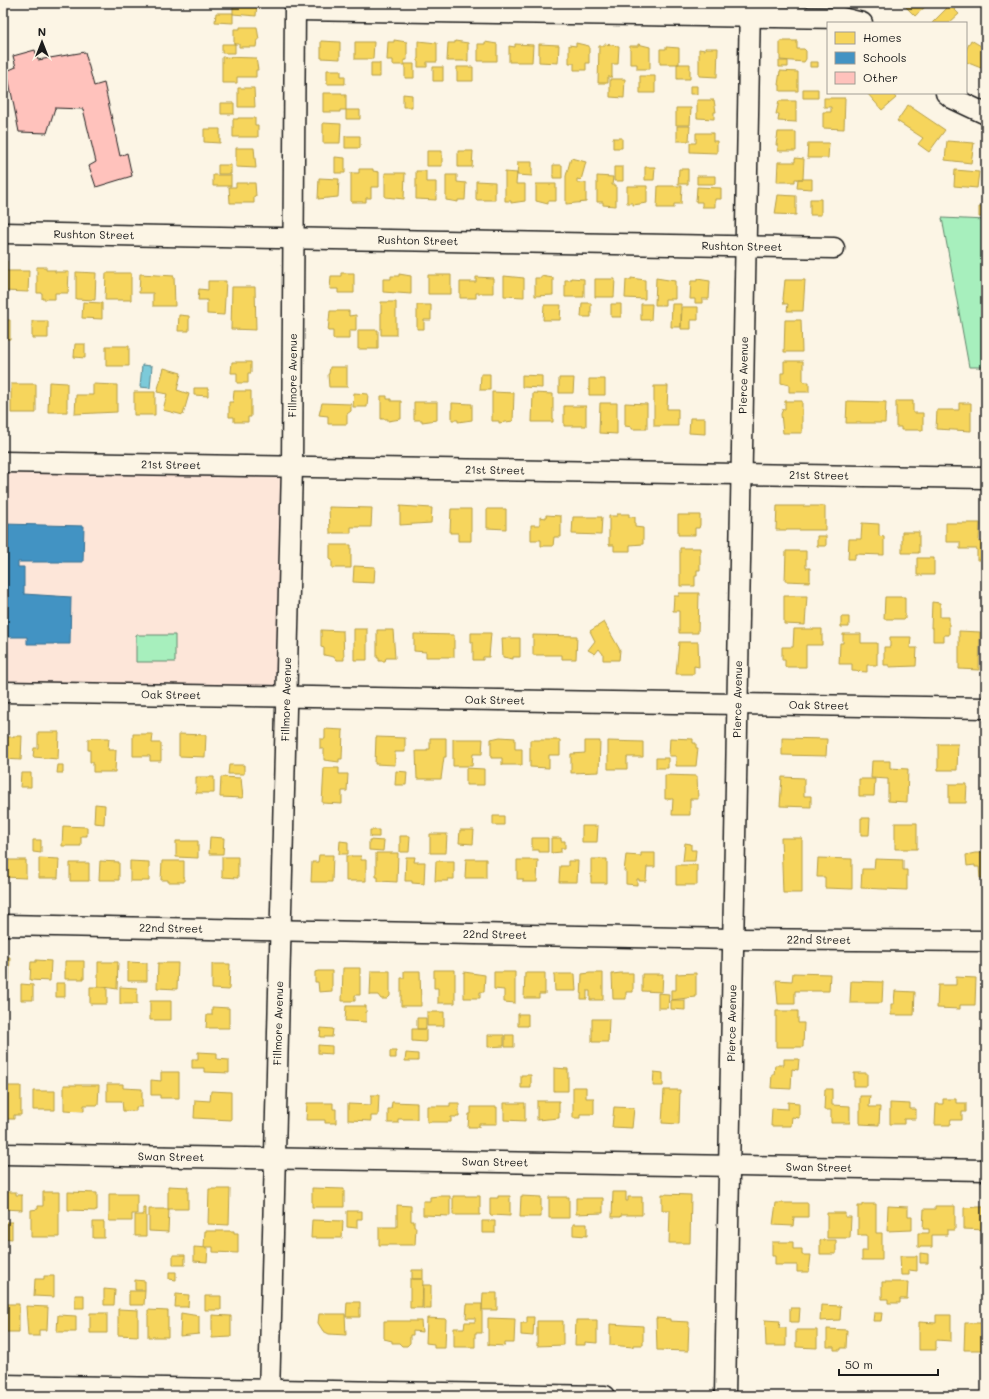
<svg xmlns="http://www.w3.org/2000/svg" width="989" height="1399" viewBox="0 0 989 1399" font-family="Mali,sans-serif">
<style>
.built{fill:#fde6d9}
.green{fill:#a7efbd;stroke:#62866c}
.water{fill:#7bcad9;stroke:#55848d}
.homes{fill:#f6d55c;stroke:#b59e49}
.schools{fill:#4393c3;stroke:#376f91}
.building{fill:#ffc2bc;stroke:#1c1c1c}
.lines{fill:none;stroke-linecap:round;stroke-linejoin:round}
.minor-casing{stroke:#1c1c1c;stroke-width:23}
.minor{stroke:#fcf5e5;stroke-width:20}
.labels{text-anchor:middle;stroke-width:4;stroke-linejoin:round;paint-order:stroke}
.street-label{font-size:11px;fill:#1c1c1c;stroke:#fcf5e5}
</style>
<rect width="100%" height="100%" fill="#fcf5e5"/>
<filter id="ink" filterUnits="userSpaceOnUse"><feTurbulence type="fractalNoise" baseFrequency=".025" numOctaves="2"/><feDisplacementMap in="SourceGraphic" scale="8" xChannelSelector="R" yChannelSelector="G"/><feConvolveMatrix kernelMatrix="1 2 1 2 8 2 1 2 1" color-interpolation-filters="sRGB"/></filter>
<g filter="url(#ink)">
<path class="built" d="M3 471 282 477 277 689 3 684Z"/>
<path class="green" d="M942 218 986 220V367H969Z
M136 635H175V662H136Z"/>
<path class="water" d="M142 365 152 366 150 388 140 387Z"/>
<path class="homes" d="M233 3H257L256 16 233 14Z
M902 3H929L915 16Z
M950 5 959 14 949 23H932Z
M216 13H233V23L215 22Z
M240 27H257L259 40H257L256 47H239V44H234V29H240Z
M394 40 407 42V60H404V65H393V60H387L388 42H394Z
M971 40 986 49V70L966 62V50Z
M321 41 340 42V59L321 58Z
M418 41 437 43V62H427V67H418Z
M455 41 468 43V61H447L448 43H455Z
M780 41H797V49H804L806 51V59L804 62 780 60Z
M355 42H374L373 59H355Z
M485 42 497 44V61H478V44H485Z
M576 43 589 46V63H586V70H574V63H569V45L576 46Z
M222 44H235V53H222Z
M515 44 533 45 532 62H509V46L515 47Z
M539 44 559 45 558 63 539 62Z
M605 44 619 46 618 64H612V77H608V83H598L599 46H605Z
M638 44 650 47V69H637V64H630V46H638Z
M666 47 679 48V64H660V49H666Z
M705 48H718L717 77 699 76V49L705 50Z
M222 57 256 58 258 70H256V77H237V83H222Z
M779 61H788V67H779Z
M810 62H818V67H810Z
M371 63H380V77H371Z
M405 64H414V78H405Z
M677 64H690V79H677Z
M433 67H443V81H433Z
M457 67H473V81H457Z
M327 70H341V76H345V84H327Z
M780 71 798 72V91H780V85H778Z
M640 76H655V93H640Z
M610 79H625L624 98 610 97Z
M690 86H697V94H690Z
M238 88H254L255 107H238Z
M803 89H818V98H803Z
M323 93H342V95H346V110H340V112H323Z
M867 93H892L896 98 882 110Z
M403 94 412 95V107H403Z
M824 98H845L844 129 823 128V112H831V107H824Z
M697 100H714L716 112H714V119L697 118Z
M779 101H796V122L778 121 779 114H776Z
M221 103H234V114H221Z
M908 105 945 130 929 152 918 144 923 138 897 121Z
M676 108H691L690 125H676Z
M346 110H360V119H346Z
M238 118H255V125H258V137H233V119H238Z
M323 123 341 124 340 143H323Z
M677 126H690L689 141H677Z
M204 129H220V143L204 142Z
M778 132H796V151H778V145H776Z
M696 133H713V141H717V153L690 152V143H696Z
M345 136H360V148H345Z
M613 138H622V148H613Z
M947 141 974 143 971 163 945 160Z
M808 143H829L828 158H807Z
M236 148H254L256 168 236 167Z
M427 151H442V166H427Z
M458 151H473L472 167H458Z
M335 157 345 158V173H335Z
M571 158 586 162 581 180 577 179V183H586V202L566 204V176Z
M795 158 804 159 803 179H795V182H777L778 162H795Z
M518 162H532V176L517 175Z
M218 165H231V174H218Z
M553 165H562V178H553Z
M614 167H623V181H614Z
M645 167H655L654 180H645Z
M359 169H373V171L379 172V187H371V198H366V202H351V173H359Z
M679 169H688V184H678Z
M955 170 979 172 977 188 954 186Z
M416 171H426V182H436V200L416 199Z
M505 172 517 173 516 184H525V201L511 203V201H505Z
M385 173H405L404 199 385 197Z
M213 175H231V186H213Z
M446 175H457V182L466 183 465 200H458V202L446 200Z
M597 176 613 177 612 185H616V206L603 205V202H597Z
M697 176H715V184H697Z
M319 178 339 179 338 197 318 199Z
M798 179H812V189L797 188Z
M476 181 495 182V200H476Z
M236 183H255L256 196H254V203H230L229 187H236Z
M536 184H556V201H548V204L536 201Z
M627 186H647V203L633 205V203H627Z
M658 186H682L681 204H674V208H657Z
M697 187 721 188V199H715V207H702V202H696Z
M778 195 796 196V215L775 214Z
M810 199H821V215H810Z
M979 207H986V217H979Z
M3 261H7V271H29L28 292 4 291Z
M37 267H46V270H55V272H69L68 293H55V299H42V293H37Z
M76 272 96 273 95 300 76 299Z
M106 273H131V300H105Z
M341 273H354V293H338V289H330L331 276H341Z
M140 274 174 276 175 306H153V293H139Z
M399 274 411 276V294L383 292V279H391V276H399Z
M428 275H451V294H428Z
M504 276 524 278V297L504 296Z
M541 276 553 278V295L535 296V278H541Z
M476 277 493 278V293H476V298H460V282H476Z
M571 278 584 279V297H565V280H571Z
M631 278 645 280V299L625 298 626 280H631Z
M656 278 675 281V299H665V305H655Z
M595 279H615L614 297H595Z
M697 279 710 281 709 299H702V303H695V299H690L691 281H697Z
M785 280H805L803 311H787L788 304H784L783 299Z
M208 281H226L224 315 207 314V300H198L199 289 208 290Z
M232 287H255L256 330 231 329Z
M83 302 102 303V319L82 318Z
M381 302H396V335H381Z
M582 303H591V317H581Z
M611 304H621V317H611Z
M641 304H652L651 320H641Z
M672 304H681V327H671Z
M417 305H431V320H424V329H417Z
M544 305H561L560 320H543Z
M682 307H698V320H691V329H681Z
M330 311H349V316L356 315V331H349V339H333V331H328Z
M179 315 189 316V331H178Z
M3 320H10V339H3Z
M785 320H801L802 352H784Z
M32 321H48V338H32Z
M358 330H378V349H358Z
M3 344H5V372H3Z
M75 344H85V358L74 357Z
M106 346H129V366H106Z
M784 361H803V382H809V392H789V385L781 383V373H784Z
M232 362H251V373H248V383H237V373H231Z
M330 367H347V387H329L328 374H329Z
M164 368 181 373 177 390 189 394 183 415 163 410 167 394 157 392Z
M481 374H490V390H480Z
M522 375 542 376V388L522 387Z
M559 378H574L573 393H559Z
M589 379H605V395H589Z
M49 382 67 383V412H48Z
M11 384H36V413H11Z
M93 384 117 385V412L75 414 76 395H93Z
M654 386H668L667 409H678V426H654Z
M194 388H208V396L194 395Z
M234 391H251V417H248V422H234V417H229V402H233Z
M134 392H155V415H134Z
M492 392 514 393 513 421 499 423V421H492Z
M354 393 368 394 367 407H353Z
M533 393 553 394V422H532Z
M381 396H387V399H391V401H401V419L388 421V419H381Z
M785 401H802V433H783L781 414 783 409H785Z
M847 401 886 402 885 423H846Z
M896 401H913V413H923V430H901V427H896Z
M414 402H437V420L422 422V420H414Z
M322 403 351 404V411L347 414V424H328V416L319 415Z
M452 403 472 404V420L458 422V420H452Z
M600 403H617V434L599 433Z
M625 403 647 404V429H632V427L625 426Z
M959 403H971V431L936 429 937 410H959Z
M564 406H586V426H564Z
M690 418H705V434L689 433Z
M400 506 432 508 431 523 400 525Z
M777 506H825V530H776Z
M329 507 372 508 371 527H351V533H330Z
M451 509H471V541H458V533H450Z
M487 509H506V529L487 528Z
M617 514H629V517H635V527L643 528V544L630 545V551H614V545H609V516H617Z
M546 515 561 516V537H554L553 546H541V540H531V525H540V517L546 518Z
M678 515H700V525L699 528H695V535H678Z
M573 517H602L601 535 572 534Z
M862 523 879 524V536L884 537V555L855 554V559H848L849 539H861Z
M946 523H980L979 542H985V560H977V549H960V542H946Z
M902 532H919V553H902Z
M817 536H826V546H817Z
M330 545H351V568H332V560H330Z
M680 548H700V570H697V576H695V586H680Z
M786 551H806V568H810V582L785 581Z
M917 558H934V575H917Z
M354 566 375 567 374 583 353 582Z
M679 593H699L698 633H679V611H673L674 596H679Z
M784 596H807L805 625 784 624Z
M885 597H905V619H884Z
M932 602 940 603V617H949V635H944V641H933V628H931Z
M841 617H849V627H841Z
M604 622 620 650 619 660H603V654L599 649 595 654 588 650 595 641 590 631Z
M354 629H367V660H354Z
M794 629H822V645H806V667H785V660H782V647H793Z
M321 630 343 631 344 660H336L334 657 324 655V648L321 647Z
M377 630H393L395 658H386L385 661H379V658H377Z
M959 631 980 632 979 670 959 669Z
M471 633H491L489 657H483V660H473V642H471Z
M414 634 454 635V657H426V652L414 651Z
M843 634H861V643H877V665H867V672L852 671V664H839L840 643H843Z
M533 635 577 636 576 659H562V655H533Z
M890 637H911L910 648H917L916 666 889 667V665H884V647H890Z
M502 638H520V657H513V659L503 657Z
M679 642H698L699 667 694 666V674H676Z
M325 729 343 730 342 759H339V762L324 760V749H320V739H325Z
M38 732H59L58 759 33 757 34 748H38Z
M133 734H153L152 743H161V761H150V756H133Z
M179 734 206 735 205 757 179 756Z
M13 736H22L21 760 3 759V737H13Z
M376 737 405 738V752H395V765L375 764Z
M500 737 515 738V749H522V765H502V758H491V739Z
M93 738H109L108 750H116L115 772H93V762H90V750H88V739Z
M430 738H446V757H444L441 779H417L416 751H427V749H430Z
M670 738 693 739V743H696V748H698L696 766H676V756H669Z
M782 738 827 739 826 756 782 755Z
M453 739H483L482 754H473L472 766H453Z
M530 740H560V755H549V768L530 767Z
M585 741H600L599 772 571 773V754L585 753Z
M608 741 643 742V757H627V769H608Z
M938 744H958L957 770H938Z
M985 745H986V786H984Z
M656 758H668V768H656Z
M872 761H890V768L908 769 907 802 888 801V779L871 778Z
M58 765H63V773H57Z
M229 765H244V774H228Z
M324 768H339V774H348L347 791H342V804L322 803Z
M466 768 484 769V785H466Z
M396 771 407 772 406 785H395Z
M21 773H31V787H20Z
M665 775 697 776 698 799H690V815H672L673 799H665Z
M196 777H214V793H196Z
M221 777 241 778 243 798 220 797Z
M782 777 804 778V796H811V807L780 806Z
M859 779H875L874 796H859Z
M949 784H967L966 803H949Z
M95 804 105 805 104 824 94 823Z
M493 816H504V825H493Z
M861 818H870L869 835H861Z
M895 823H917V849H895Z
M63 826 87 827V836H81V846H62Z
M582 826H598L597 842H582Z
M370 830H379V837H370Z
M460 830H474L473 844 459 843Z
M430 834H447L446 853H430Z
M400 836H410L409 852H400Z
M210 837 224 838 223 854H209Z
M532 838H548V852H539V850H532Z
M551 838H561V841H565V848H561V852L551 853Z
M781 838H802V893H783Z
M33 840H41V853L33 852Z
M369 840 384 841 383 851 369 850Z
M176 841H198V858L176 857Z
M340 841 348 842V854H339Z
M685 843 691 844V850H696L695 861H683Z
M376 853H398L397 882 378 881V877H376Z
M641 853H655V867H647L646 881H639V879H637V885L626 884V871H624L626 855 641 856Z
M975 853H986V878H980L979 867H975V865L967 866 966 855Z
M319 855H333L332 882H311L312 862H318Z
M346 856H361V860H366V881H346Z
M222 857H238V878L222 877Z
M406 857H415L414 862H425L424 884 412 883V881H405Z
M39 858 59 859 58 878H39Z
M818 858 852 859V889L825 888V877H817Z
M466 859H486V878H465Z
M591 859H607V883H591Z
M875 859 903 860V870H907V890L861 888 862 869H874Z
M3 860H26V878L3 877Z
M517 860H538L537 882H523V879H517Z
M100 861 119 862V880H99Z
M130 861 149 862V881H130Z
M162 861H184V882H168V880H161Z
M436 861H454V879H448V881H435Z
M568 861H578L577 882H559L560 866H568Z
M70 863H89V881H70Z
M676 865H697V885H676Z
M3 957H10L9 982H3Z
M36 960 51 961 50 981 30 980 31 962H36Z
M65 961H84V979H65Z
M98 962H118L117 989 98 986Z
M128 962 147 963V981H128Z
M158 963H178L177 989 157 988Z
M212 964H230L229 990 212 989Z
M343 968H360V995H355V1001H342Z
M434 970H455V1003H438V988H434Z
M318 971H332V991L319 992 318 982H315V972Z
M371 971H390V996L387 999H381L378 995H370Z
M404 971H420L421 1006H401V978H404Z
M464 972 485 975 484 992H480V998H464Z
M494 972H515V1003L504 1002V990L494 989Z
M525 973H545V994H539V998H524Z
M590 973H603V1000H590V991H587V999H581L582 974Z
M621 973H633V992H626V999H613L612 974Z
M696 973V997L671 1000V990H676V974Z
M793 973 830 974 829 991H795V1004H778L776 980 792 981Z
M554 974H575L576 991H555Z
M642 974H663L662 992 642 991Z
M956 977 976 978 975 1005H960V1009L937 1008 938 985H956Z
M851 981 883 982 882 1003H850Z
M56 983H65V997H56Z
M21 984 33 985V1000H21Z
M90 987H107V1004H90Z
M120 987 137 988V1004H120Z
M895 991 915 992 914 1015H891V1004H894Z
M658 993 669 994 668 1008H658Z
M671 1000H685V1010L671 1009Z
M150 1001H171V1020H150Z
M346 1006H366V1022L345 1021Z
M212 1007 229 1008V1028H206L207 1015H212Z
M776 1011H798V1023H804L803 1047H776Z
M427 1012H444V1026H427Z
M518 1014H528V1026H518Z
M417 1018H426V1029H417Z
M592 1019H609L608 1042H592Z
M321 1028 333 1029 332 1037H320Z
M412 1029H426V1042L412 1041Z
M488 1035H504V1046L488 1047Z
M505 1035H514V1047H505Z
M318 1045 332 1046V1054L318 1053Z
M390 1051H396V1058H390Z
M198 1052 217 1053V1059L229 1060V1073L204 1072V1068H192V1059H198Z
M406 1053 418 1054V1061H405Z
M784 1059H799L798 1070 792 1069 791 1089 771 1088 772 1074H774L775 1065H784Z
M554 1068 568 1069V1091H554Z
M161 1072H179V1098H160V1095H151V1080L161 1081Z
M654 1072 663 1073V1086H653Z
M854 1073H867V1086H854Z
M521 1075H531V1088H521Z
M107 1084H123V1088L142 1089V1107H136V1111H123L122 1101H107Z
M64 1085H99L98 1105H84V1111L64 1110Z
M5 1086H21V1115H14V1119H4Z
M573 1087H586V1098H594V1114H580V1118H573Z
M825 1089H832V1105L850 1106V1123H831V1110H824Z
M664 1090H680L679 1124 662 1123Z
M33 1091H55V1110H33Z
M211 1091 231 1092V1120L194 1118 195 1100 210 1101Z
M371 1095H379L378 1116H371V1121L348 1120V1104L371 1105Z
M860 1096H870L869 1107H880L879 1125 860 1124Z
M943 1099H956V1103H966V1112H962V1120H951L950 1125H935L936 1104H943Z
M537 1101H559V1118L537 1120Z
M392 1102 417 1103V1119H398V1123H388V1109H391Z
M788 1102 799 1103V1118L792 1117 791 1126H771L772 1108 788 1109Z
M307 1103H333V1109H336V1123H325V1120H306Z
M450 1103H459V1117H451V1122H427V1106H450Z
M504 1103H525V1121L504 1120Z
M890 1103 910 1104V1109H916V1119H904V1124H890Z
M471 1107H497V1124H479V1127H468L469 1114H471Z
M614 1107 634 1108 632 1128 612 1127Z
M168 1186 188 1187V1209H168Z
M312 1188 344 1189V1207H312Z
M209 1189H230L229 1225 208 1224Z
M3 1192H16V1195H22V1210L3 1209Z
M43 1192H59V1237H31V1210L38 1209V1206H43Z
M68 1192 97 1193V1211L68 1210Z
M613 1192H626V1201H628V1197H642V1215H621V1217H612Z
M109 1194H137V1214H132V1221H109Z
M662 1194 691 1195 690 1243H669L670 1210H662Z
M438 1196H450V1216L423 1215V1201H430V1197Z
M453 1196H480V1215H453Z
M498 1196H510V1216L490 1215V1198H498Z
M521 1196 541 1197V1217H520Z
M549 1197H569V1218H549Z
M576 1198H603V1213L576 1214Z
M776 1203H808V1217H794L793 1226 773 1225Z
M862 1204H876V1233H882V1260H862V1251H867V1235H858V1206H862Z
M397 1205 411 1206V1221H414V1227H416L415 1245H379V1227H397Z
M888 1206 908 1207V1216H912V1230L887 1231Z
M935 1206H955V1230H947V1235H932V1247H918V1233H929V1229H923L924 1209H935Z
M978 1207H986V1230L964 1229V1208Z
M143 1208H146V1236H135V1215H143Z
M149 1209H169L168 1232 149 1231Z
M347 1211H362V1219H357V1228L347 1227Z
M827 1213H845V1217H851L850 1238H827Z
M312 1220 343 1221 342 1238H311Z
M482 1221H495V1233H482Z
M3 1222H12V1239L3 1238Z
M93 1222H104V1238H93Z
M573 1224H587V1236L573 1235Z
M205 1231H234V1233H238V1253L213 1252V1247H204Z
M820 1240H836V1254H820Z
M772 1242H793V1249H802V1255H811L809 1272H797V1265H775V1256H772Z
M194 1247 208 1248 207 1262 194 1261Z
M920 1253 928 1254V1263H920Z
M173 1255H185V1265H173Z
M900 1256H917V1271L909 1270V1275H901Z
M412 1270H423V1279H412Z
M169 1272H176V1280L169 1279Z
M44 1276H54V1297L34 1296 35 1279H44Z
M410 1279H423L422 1308H410Z
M135 1280 145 1281V1290H135Z
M882 1282H908L907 1299H900V1303H888V1299H882Z
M423 1285H431V1309H423Z
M104 1289 115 1290 114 1305H104Z
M129 1291H145L144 1305H129Z
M483 1293H497V1310H482Z
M176 1294 189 1295 188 1307H175Z
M75 1295H84V1308H75Z
M205 1296H221V1310H205Z
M347 1302H360V1317H346Z
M3 1304H19V1332H3Z
M467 1304H482V1333H475V1347H454V1328H464L465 1322H475V1318H466Z
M821 1305 841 1306 840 1320 820 1321Z
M26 1306 48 1307 47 1330H39V1336H28Z
M790 1308H800L799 1322H790Z
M118 1309 138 1310V1336L118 1335Z
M148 1310 168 1311V1337H148Z
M90 1313H107V1333H90Z
M181 1313 199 1316V1334L180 1336Z
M874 1313H882L881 1321H873Z
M319 1314H345L346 1335 329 1334 323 1331 318 1323Z
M58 1315 76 1316V1332H57Z
M212 1315 231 1316V1337L212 1338Z
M936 1315H951V1341L936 1340V1350H919V1322L936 1323Z
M527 1317H534L533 1336 521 1335V1323H527Z
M983 1317H986V1341H982V1350H964L965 1323H983Z
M427 1318 446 1319 445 1348H434V1344L426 1343Z
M488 1318 515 1319 514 1343H505V1346L488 1345Z
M656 1318 670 1319V1321L689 1322 688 1351 657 1350Z
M576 1320H597V1343L585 1342V1345H575Z
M765 1320 780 1321 779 1328H786V1346H766Z
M384 1321H421L422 1332 413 1331V1335H410V1343L407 1346H402L399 1343H392V1341L384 1339Z
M537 1321H563V1345L537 1346Z
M610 1324 643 1326V1345H633V1347L610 1345Z
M827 1329 847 1330 846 1348H841V1350H834V1347H827Z
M796 1330H817V1348L796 1347Z"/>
<path class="schools" d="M3 524 84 526 83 562H18V567H24V594L71 597 70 644H27V637H3Z"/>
<path class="building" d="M35 50 38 60 85 52 94 86 104 83 120 156 127 153 132 176 96 187 89 166 96 162 83 109 55 108 47 133 19 132 7 71 16 67 13 56Z"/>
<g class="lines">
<defs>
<g id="minor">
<path d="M296 10 842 18 862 23"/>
<path d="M946 93 952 98 986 114"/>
<path id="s1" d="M3 233 834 248"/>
<path id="s2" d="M3 462 986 478"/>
<path id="s3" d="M3 692 986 708"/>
<path id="s4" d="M3 925 733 939 986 941"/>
<path id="s5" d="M3 1154 986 1170"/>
<path d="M3 1385 605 1396"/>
<path id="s6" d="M269 1396 292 467 295 3"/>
<path id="s7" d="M725 1396 750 3"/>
</g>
</defs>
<use href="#minor" class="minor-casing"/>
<use href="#minor" class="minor"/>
</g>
</g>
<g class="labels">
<g class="street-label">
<text dy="4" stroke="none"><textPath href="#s1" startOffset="91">Rushton Street</textPath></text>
<text dy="4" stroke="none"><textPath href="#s1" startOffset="415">Rushton Street</textPath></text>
<text dy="4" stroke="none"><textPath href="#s1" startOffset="739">Rushton Street</textPath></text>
<text dy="4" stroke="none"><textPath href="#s6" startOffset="1021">Fillmore Avenue</textPath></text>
<text dy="4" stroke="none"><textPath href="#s7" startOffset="1021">Pierce Avenue</textPath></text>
<text dy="4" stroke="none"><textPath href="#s2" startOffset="168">21st Street</textPath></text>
<text dy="4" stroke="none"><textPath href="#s2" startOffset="492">21st Street</textPath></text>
<text dy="4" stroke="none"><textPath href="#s2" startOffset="816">21st Street</textPath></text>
<text dy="4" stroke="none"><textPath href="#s3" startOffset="168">Oak Street</textPath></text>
<text dy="4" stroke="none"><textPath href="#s7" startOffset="697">Pierce Avenue</textPath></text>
<text dy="4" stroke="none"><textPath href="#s6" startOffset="697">Fillmore Avenue</textPath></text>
<text dy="4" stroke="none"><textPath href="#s3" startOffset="492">Oak Street</textPath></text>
<text dy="4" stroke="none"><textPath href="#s3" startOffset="816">Oak Street</textPath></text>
<text dy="4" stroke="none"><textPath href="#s4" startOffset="168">22nd Street</textPath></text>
<text dy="4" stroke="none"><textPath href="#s4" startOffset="492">22nd Street</textPath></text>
<text dy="4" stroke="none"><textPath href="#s4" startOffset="816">22nd Street</textPath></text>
<text dy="4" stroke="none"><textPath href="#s6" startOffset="373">Fillmore Avenue</textPath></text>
<text dy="4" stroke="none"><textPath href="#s7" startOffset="373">Pierce Avenue</textPath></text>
<text dy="4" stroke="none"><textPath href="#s5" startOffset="168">Swan Street</textPath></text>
<text dy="4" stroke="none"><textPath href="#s5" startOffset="492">Swan Street</textPath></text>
<text dy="4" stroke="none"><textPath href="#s5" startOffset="816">Swan Street</textPath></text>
</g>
</g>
<rect width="989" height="1399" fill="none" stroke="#fcf5e5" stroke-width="16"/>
<rect x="8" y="8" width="973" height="1383" fill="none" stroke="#1c1c1c" stroke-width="1.5" filter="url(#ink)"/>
<rect x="827" y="22" width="140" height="72" fill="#fcf5e5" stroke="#a29e95"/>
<rect x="835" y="32" width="20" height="12" fill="#f6d55c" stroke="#a29e95"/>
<text x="863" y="42" font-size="12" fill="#1c1c1c">Homes</text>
<rect x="835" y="52" width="20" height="12" fill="#4393c3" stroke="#a29e95"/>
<text x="863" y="62" font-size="12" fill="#1c1c1c">Schools</text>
<rect x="835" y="72" width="20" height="12" fill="#ffc2bc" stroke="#a29e95"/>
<text x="863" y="82" font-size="12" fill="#1c1c1c">Other</text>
<g transform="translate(42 42)" stroke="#fcf5e5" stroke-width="3" paint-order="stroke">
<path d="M0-3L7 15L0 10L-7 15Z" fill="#1c1c1c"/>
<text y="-6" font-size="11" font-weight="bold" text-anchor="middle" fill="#1c1c1c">N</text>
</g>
<path d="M839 1369v6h99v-6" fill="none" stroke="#1c1c1c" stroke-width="2"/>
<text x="845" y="1369" font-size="12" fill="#1c1c1c" stroke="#fcf5e5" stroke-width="3" paint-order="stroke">50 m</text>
</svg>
